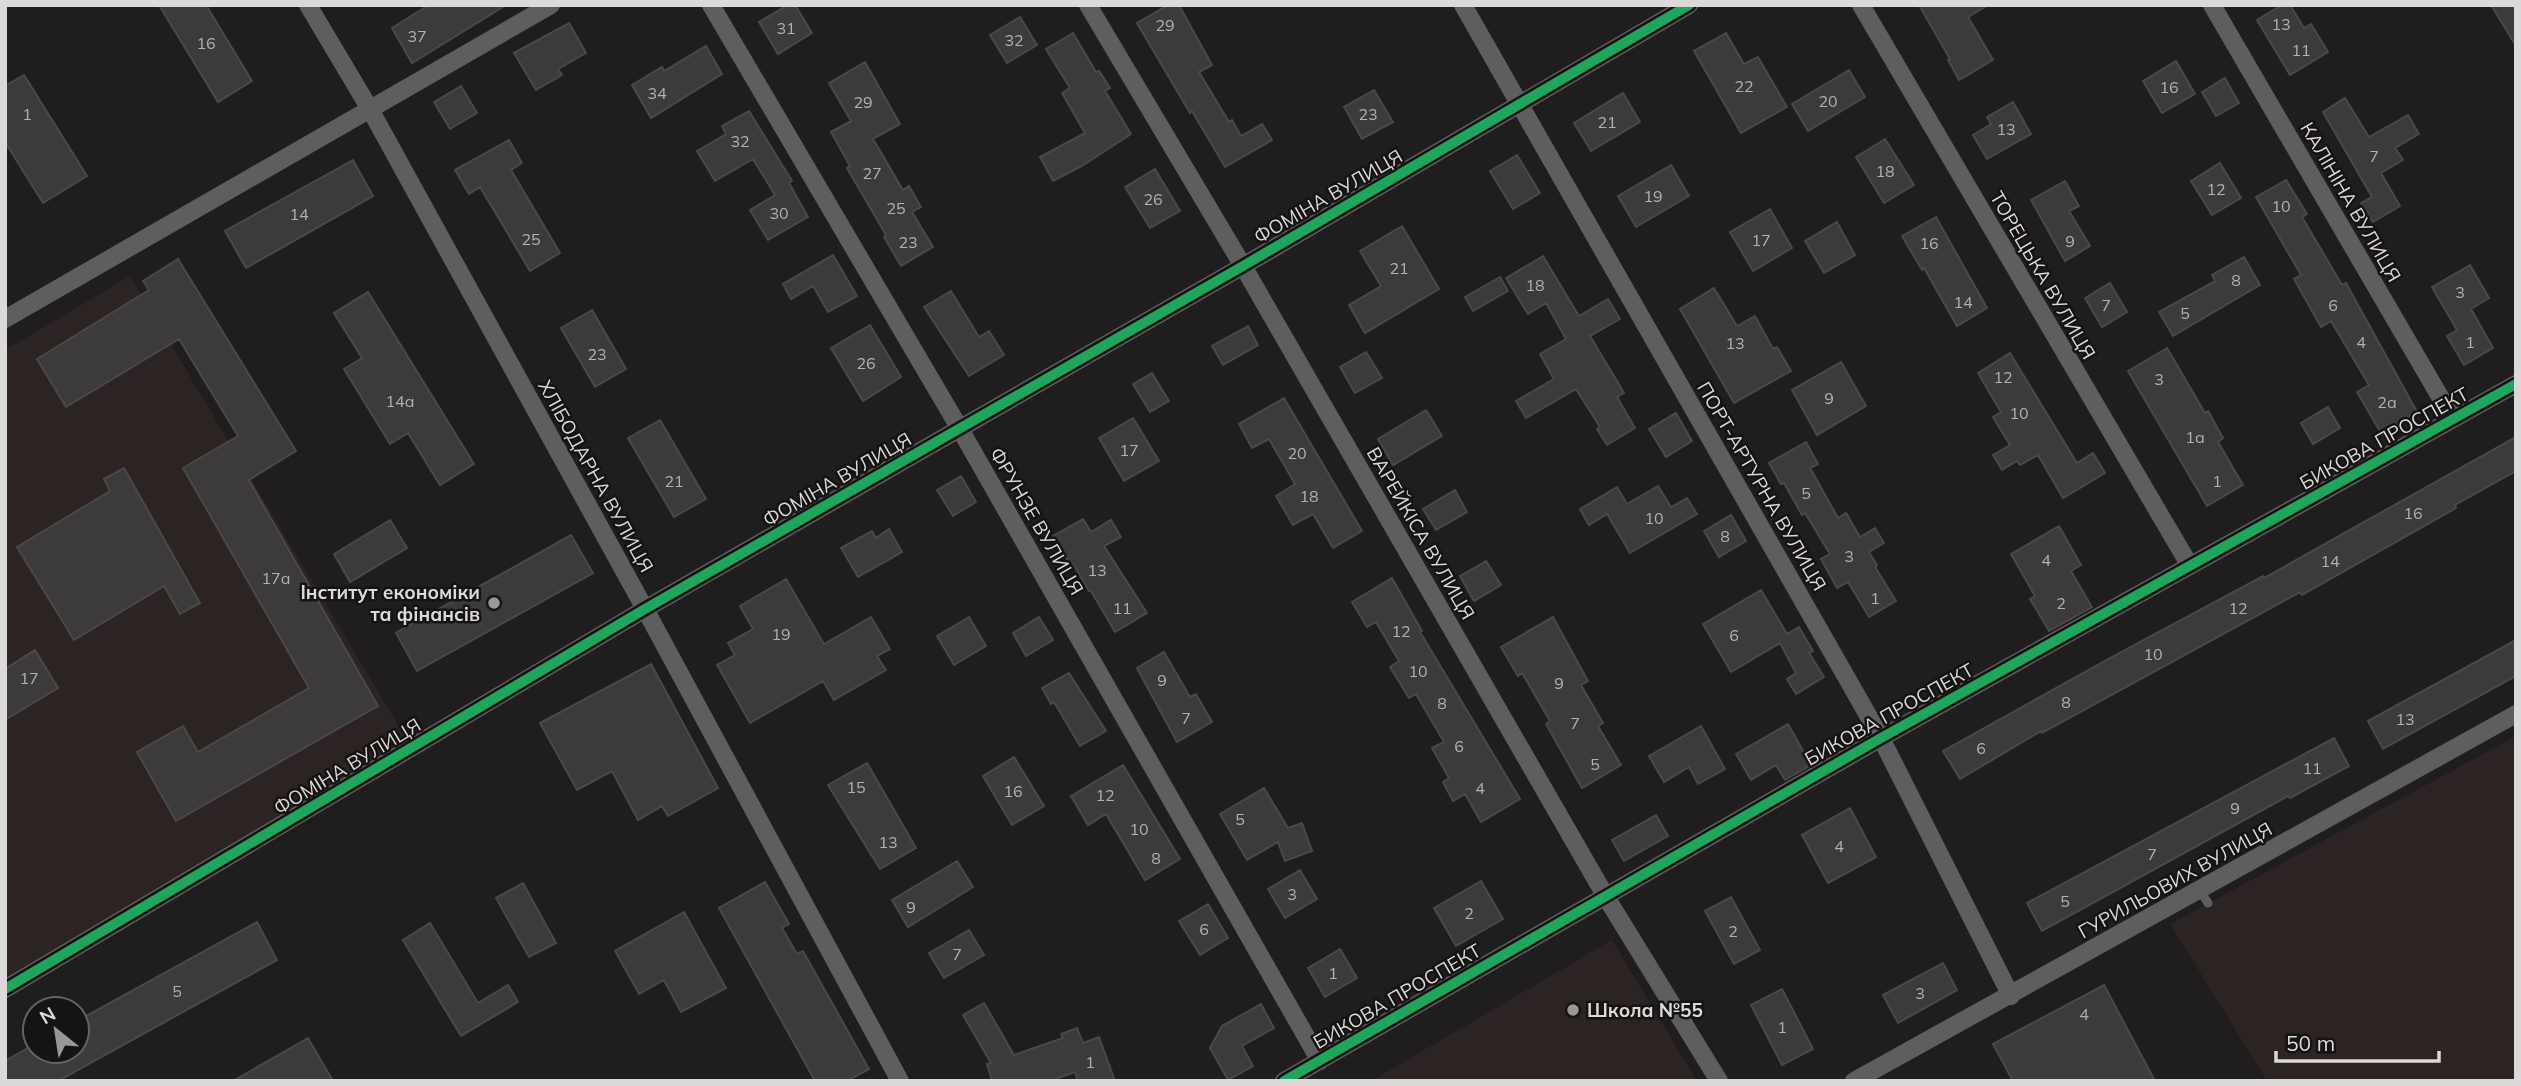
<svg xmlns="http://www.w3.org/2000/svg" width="2521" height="1086" viewBox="0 0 2521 1086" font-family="Mulish,sans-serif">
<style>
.built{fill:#2c2323}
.building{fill:#3c3a3a;stroke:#4a4848;stroke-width:2}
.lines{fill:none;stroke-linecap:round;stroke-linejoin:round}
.lane{stroke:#5e5e5e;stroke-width:9}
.street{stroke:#5e5e5e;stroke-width:18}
.cycleway-casing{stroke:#161313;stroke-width:15}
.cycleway{stroke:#20a55d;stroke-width:10}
.poi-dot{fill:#9a9797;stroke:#161313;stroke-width:2.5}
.labels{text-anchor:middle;stroke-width:5;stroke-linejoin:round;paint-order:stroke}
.number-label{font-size:16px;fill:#b4b1b1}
.street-label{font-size:19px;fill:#dcd9d9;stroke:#161313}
.poi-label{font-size:19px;font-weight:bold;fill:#dcd9d9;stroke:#161313;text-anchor:end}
</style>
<rect width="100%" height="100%" fill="#1f1d1d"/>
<path class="built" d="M130 276 409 743 5 980V350Z
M2516 736V1081H2267L2170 924Z
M1612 940 1697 1081H1371Z"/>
<path class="building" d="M159 5H206L252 81 218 102Z
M429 5H506L412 63 392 28Z
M788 5H795L812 33 778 54 759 22Z
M1168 5H1179L1212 65 1199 72 1229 122 1232 120 1241 136 1262 124 1272 140 1225 167 1192 111 1190 113 1137 23Z
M1919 5H1988L1968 17 1993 60 1959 80 1948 60 1950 59Z
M2282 5H2290L2304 28 2311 24 2328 52 2290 75 2257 20Z
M2491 5H2516V46Z
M1020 17 1037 45 1007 63 990 35Z
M569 23 586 53 558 69 562 75 536 90 514 53Z
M1073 33 1096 72 1099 71 1110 88 1105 91 1131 134 1082 166 1053 181 1040 157 1085 133 1062 93 1070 88 1046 49Z
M1726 33 1744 64 1758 57 1787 107 1741 133 1694 51Z
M706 46 722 74 651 118 632 85 662 67 664 71Z
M2176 61 2195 94 2162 113 2143 81Z
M865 62 900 124 873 139 903 190 909 186 921 207 912 212 933 247 901 266 884 237 886 235 847 168 850 166 831 132 851 121 829 83Z
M1849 70 1865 97 1808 131 1792 104Z
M24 75 87 176 43 203 5 142V86Z
M2225 78 2239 103 2216 116 2202 92Z
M461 86 477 113 450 129 434 102Z
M1374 90 1393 122 1362 139 1344 107Z
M1623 93 1640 122 1591 151 1574 123Z
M2345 98 2369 137 2408 115 2419 134 2395 148 2403 160 2381 173 2400 206 2373 222 2361 203 2372 197 2323 112Z
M2013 102 2031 134 1987 159 1973 135 1991 124 1987 117Z
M749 111 792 181 789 183 808 217 768 240 750 210 775 195 753 159 715 181 697 151 726 134 722 126Z
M1885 139 1914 185 1884 203 1856 157Z
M509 140 522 163 511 170 560 253 530 271 480 187 469 194 455 170Z
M1517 155 1540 193 1513 209 1490 171Z
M353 160 373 196 246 268 225 231Z
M2220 163 2241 198 2212 215 2191 181Z
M1671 165 1689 196 1636 227 1618 196Z
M1155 169 1180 211 1150 228 1125 187Z
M2286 180 2307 214 2302 217 2342 285 2346 283 2417 412 2381 433 2357 392 2369 385 2331 321 2321 327 2294 279 2301 275 2256 197Z
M2065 181 2079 206 2069 211 2090 246 2065 261 2031 200Z
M1770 209 1792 248 1753 271 1730 232Z
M1936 217 1987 308 1957 326 1924 268 1922 270 1902 236Z
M1837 222 1855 255 1824 273 1805 241Z
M1402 226 1439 289 1365 333 1349 305 1381 286 1360 251Z
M833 255 857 296 828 312 813 286 791 299 783 284Z
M1543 256 1579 316 1608 299 1620 319 1590 336 1624 393 1617 397 1635 428 1607 445 1597 429 1600 427 1576 389 1526 418 1516 401 1554 379 1540 354 1566 339 1546 303 1528 314 1506 278Z
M2244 257 2260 285 2173 336 2159 312 2215 281 2212 275Z
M178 259 296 451 249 480 378 706 176 821 137 752 183 726 198 752 309 688 183 468 238 436 179 339 66 407 37 359 149 290 143 281Z
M2470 265 2489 298 2471 309 2493 348 2464 365 2447 336 2457 330 2432 287Z
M1500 277 1508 291 1473 311 1465 297Z
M2110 283 2127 312 2102 327 2085 298Z
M1714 288 1737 326 1755 316 1773 349 1777 347 1791 371 1734 403 1680 309Z
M951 291 979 337 989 331 1004 355 969 376 924 307Z
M368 292 474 464 440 485 408 433 390 444 344 369 362 358 334 313Z
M592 310 626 369 595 387 561 328Z
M870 325 901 377 863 401 831 348Z
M1248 326 1258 345 1223 365 1212 346Z
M2167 348 2205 413 2208 411 2223 438 2218 442 2243 485 2207 506 2128 371Z
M1366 352 1382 378 1355 393 1340 367Z
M2010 353 2077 463 2093 453 2105 473 2063 498 2038 455 2020 465 2017 461 2002 470 1993 455 2010 445 1993 417 2001 412 1978 373Z
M1841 362 1866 406 1817 435 1792 390Z
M1152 373 1169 401 1150 412 1133 384Z
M1284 398 1362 531 1333 548 1313 514 1293 525 1276 496 1295 484 1269 439 1252 448 1239 424Z
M2328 407 2340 428 2313 444 2301 423Z
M1426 410 1442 436 1393 465 1378 439Z
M1676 413 1692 441 1666 457 1649 429Z
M1133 418 1159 461 1124 481 1099 438Z
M660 420 706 499 674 517 628 438Z
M2516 437V471L2455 505 2456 508 2302 595 2300 592 2042 733 2041 731 1960 779 1943 751 2110 658 2263 576 2264 578Z
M1806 442 1818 464 1810 468 1838 518 1846 513 1860 537 1875 528 1884 543 1869 552 1877 565 1875 567 1896 601 1869 617 1848 582 1837 588 1821 559 1830 554 1805 513 1802 515 1784 483 1781 484 1769 463Z
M124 468 200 603 180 614 164 586 74 640 17 547 110 491 104 479Z
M961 476 976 502 953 516 937 490Z
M1658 486 1671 507 1687 498 1697 514 1630 553 1607 514 1589 525 1580 509 1617 487 1627 504Z
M1455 490 1467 512 1436 530 1423 509Z
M1731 515 1746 541 1719 557 1704 531Z
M1083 519 1091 532 1111 520 1121 537 1104 546 1147 613 1115 632 1091 591H1089L1073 564 1071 566 1053 536Z
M390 520 407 548 350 582 334 554Z
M2059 526 2081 565 2071 571 2092 607 2049 631 2030 599 2035 596 2011 554Z
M889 529 902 552 858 577 841 548 872 531 876 538Z
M571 535 593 573 417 671 396 633Z
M1486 561 1501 585 1474 601 1460 576Z
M1392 578 1422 631 1420 632 1520 799 1481 822 1465 794 1453 801 1443 782 1449 778 1432 748 1444 742 1416 694 1409 698 1390 667 1399 661 1376 622 1367 627 1352 602Z
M786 579 824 644 871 617 890 649 877 656 886 670 834 700 823 681 750 723 717 665 735 655 728 643 753 629 740 606Z
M1761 590 1787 634 1799 627 1813 651 1809 653 1824 677 1796 694 1787 679 1796 673 1780 643 1731 672 1703 624Z
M969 617 986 646 954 665 937 636Z
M1039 617 1053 640 1026 656 1013 633Z
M1553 617 1588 681 1581 685 1603 723 1598 726 1621 765 1582 788 1546 724 1550 721 1522 673 1518 676 1501 647Z
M2516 640V676L2383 749 2368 721Z
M35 650 58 688 5 720V669Z
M1164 652 1190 697 1196 694 1212 722 1177 742 1137 668Z
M651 664 718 788 668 816 662 806 638 820 612 771 577 790 540 723Z
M1069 673 1106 731 1080 746 1054 702 1051 704 1042 688Z
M1788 724 1811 765 1785 780 1776 765 1751 780 1736 754Z
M1701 726 1725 769 1698 784 1689 767 1664 782 1649 756Z
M2334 738 2349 766 2290 798 2288 796 2042 931 2027 903Z
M1014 757 1044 806 1012 825 983 776Z
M867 763 916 848 880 869 828 785Z
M1123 765 1180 859 1145 880 1106 814 1088 825 1071 796Z
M1264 788 1288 828 1302 823 1312 851 1285 861 1278 842 1247 860 1220 814Z
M1850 808 1876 857 1828 883 1802 835Z
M1656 815 1668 836 1624 861 1612 840Z
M957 861 973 887 908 927 892 900Z
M1300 870 1317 899 1285 918 1268 889Z
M1481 881 1503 919 1456 946 1434 908Z
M765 882 789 924 782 928 797 954 803 951 869 1069 847 1081H815L719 908Z
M523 883 556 943 529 957 496 898Z
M1731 897 1760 950 1734 964 1705 911Z
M1208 904 1228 938 1200 955 1179 921Z
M684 912 726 988 681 1012 664 980 639 994 615 951Z
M257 922 277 960 58 1081H5V1061L35 1044V1051H77V1021Z
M430 923 478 1003 508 985 518 1002 461 1036 403 940Z
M969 930 984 955 944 978 929 953Z
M1340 949 1357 978 1325 997 1308 968Z
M1943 963 1957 990 1898 1023 1883 995Z
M2104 985 2155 1081H2013L1993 1044Z
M1782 989 1813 1049 1782 1065 1751 1005Z
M984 1003 1014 1055 1063 1038 1061 1034 1077 1028 1083 1043 1099 1037 1115 1081H1078L1075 1072 1050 1081H992L987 1064 991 1063 963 1015Z
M1261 1004 1274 1028 1242 1046 1253 1066 1228 1080 1210 1048 1222 1026Z
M308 1038 333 1081H233Z"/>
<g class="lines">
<path class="lane" d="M2200 891 2208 903"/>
<path class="street" d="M308 5 371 111 645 609 900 1081
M711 5 960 429 1320 1061
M1088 5 1243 266 1606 897 1719 1081
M1463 5 1881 738 2011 996
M1861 5 2190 566
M2212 5 2453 419
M5 319 551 5
M5 989 645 609 1243 266 1689 5
M1284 1081 1881 738 2516 384
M1854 1081 2516 714"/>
<defs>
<path id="cycleway" d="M5 989 645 609 1243 266 1689 5
M1284 1081 1881 738 2516 384"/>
</defs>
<use href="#cycleway" class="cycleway-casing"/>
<use href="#cycleway" class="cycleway"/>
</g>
<g class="poi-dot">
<circle cx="494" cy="603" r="7"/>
<circle cx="1573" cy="1010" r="7"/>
</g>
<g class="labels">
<g class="number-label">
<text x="2281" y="30">13</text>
<text x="1165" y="31">29</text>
<text x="786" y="34">31</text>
<text x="417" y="42">37</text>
<text x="1014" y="46">32</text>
<text x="206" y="49">16</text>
<text x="2301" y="56">11</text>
<text x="1744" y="92">22</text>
<text x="2169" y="93">16</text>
<text x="657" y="99">34</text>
<text x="1828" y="107">20</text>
<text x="863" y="108">29</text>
<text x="27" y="120">1</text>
<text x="1368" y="120">23</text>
<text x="1607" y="128">21</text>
<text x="2006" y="135">13</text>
<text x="740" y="147">32</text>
<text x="2374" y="162">7</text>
<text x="1885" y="177">18</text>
<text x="872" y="179">27</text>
<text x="2216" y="195">12</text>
<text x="1653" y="202">19</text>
<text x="1153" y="205">26</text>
<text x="2281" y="212">10</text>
<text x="896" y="214">25</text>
<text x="779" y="219">30</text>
<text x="299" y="220">14</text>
<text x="531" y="245">25</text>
<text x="1761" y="246">17</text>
<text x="2070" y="247">9</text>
<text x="908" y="248">23</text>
<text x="1929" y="249">16</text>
<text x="1399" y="274">21</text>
<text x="2236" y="286">8</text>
<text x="1535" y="291">18</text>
<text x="2460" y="298">3</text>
<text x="1963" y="308">14</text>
<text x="2106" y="311">7</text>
<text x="2333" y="311">6</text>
<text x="2185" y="319">5</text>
<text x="2361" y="348">4</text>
<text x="2470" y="348">1</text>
<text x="1735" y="349">13</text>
<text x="597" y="360">23</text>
<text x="866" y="369">26</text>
<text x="2003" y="383">12</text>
<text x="2159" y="385">3</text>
<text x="1829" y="404">9</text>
<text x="400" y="407">14а</text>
<text x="2387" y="408">2а</text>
<text x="2019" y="419">10</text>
<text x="2195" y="443">1а</text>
<text x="1129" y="456">17</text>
<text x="1297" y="459">20</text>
<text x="674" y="487">21</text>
<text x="2217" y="487">1</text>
<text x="1806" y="499">5</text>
<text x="1309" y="502">18</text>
<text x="2413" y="519">16</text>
<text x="1654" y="524">10</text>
<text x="1725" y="542">8</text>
<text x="1849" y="562">3</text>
<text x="2046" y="566">4</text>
<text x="2330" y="567">14</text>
<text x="1097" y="576">13</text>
<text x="276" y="584">17а</text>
<text x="1875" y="604">1</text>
<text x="2061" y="609">2</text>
<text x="1122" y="614">11</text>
<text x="2238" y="614">12</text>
<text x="1401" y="637">12</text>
<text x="781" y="640">19</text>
<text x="1734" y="641">6</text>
<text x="2153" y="660">10</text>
<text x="1418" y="677">10</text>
<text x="29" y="684">17</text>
<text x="1162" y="686">9</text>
<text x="1559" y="689">9</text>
<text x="2066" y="708">8</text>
<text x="1442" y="709">8</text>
<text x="1186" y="724">7</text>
<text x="2405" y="725">13</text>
<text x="1575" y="729">7</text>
<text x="1459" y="752">6</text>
<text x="1981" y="754">6</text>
<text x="1595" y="770">5</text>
<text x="2312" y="774">11</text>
<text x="856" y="793">15</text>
<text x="1480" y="794">4</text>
<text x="1013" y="797">16</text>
<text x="1105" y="801">12</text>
<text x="2235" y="814">9</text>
<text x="1240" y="825">5</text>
<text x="1139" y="835">10</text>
<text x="888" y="848">13</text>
<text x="1839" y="852">4</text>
<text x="2152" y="860">7</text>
<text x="1156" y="864">8</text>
<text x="1292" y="900">3</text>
<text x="2065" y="907">5</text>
<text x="911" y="913">9</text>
<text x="1469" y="919">2</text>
<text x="1204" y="935">6</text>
<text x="1733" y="937">2</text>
<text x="957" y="960">7</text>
<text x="1333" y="979">1</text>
<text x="177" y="997">5</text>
<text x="1920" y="999">3</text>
<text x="2084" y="1020">4</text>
<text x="1782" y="1033">1</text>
<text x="1090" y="1068">1</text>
</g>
<g class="street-label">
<text transform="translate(1328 196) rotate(-30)" y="7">ФОМІНА ВУЛИЦЯ</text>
<text transform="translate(2351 202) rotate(60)" y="7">КАЛІНІНА ВУЛИЦЯ</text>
<text transform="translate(2043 275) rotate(60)" y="7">ТОРЕЦЬКА ВУЛИЦЯ</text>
<text transform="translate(2384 438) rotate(-29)" y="7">БИКОВА ПРОСПЕКТ</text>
<text transform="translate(596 476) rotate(61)" y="7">ХЛІБОДАРНА ВУЛИЦЯ</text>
<text transform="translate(837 479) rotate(-30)" y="7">ФОМІНА ВУЛИЦЯ</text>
<text transform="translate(1762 486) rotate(60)" y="7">ПОРТ-АРТУРНА ВУЛИЦЯ</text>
<text transform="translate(1037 521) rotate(60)" y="7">ФРУНЗЕ ВУЛИЦЯ</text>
<text transform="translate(1421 533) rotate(60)" y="7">ВАРЕЙКІСА ВУЛИЦЯ</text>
<text transform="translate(1889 714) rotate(-29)" y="7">БИКОВА ПРОСПЕКТ</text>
<text transform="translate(347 766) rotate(-31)" y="7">ФОМІНА ВУЛИЦЯ</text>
<text transform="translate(2175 880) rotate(-29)" y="7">ГУРИЛЬОВИХ ВУЛИЦЯ</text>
<text transform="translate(1397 996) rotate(-30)" y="7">БИКОВА ПРОСПЕКТ</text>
</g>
<g class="poi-label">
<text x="480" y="599">Інститут економіки<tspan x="480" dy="22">та фінансів</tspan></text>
<text x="1587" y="1017" text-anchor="start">Школа №55</text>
</g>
</g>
<rect width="2521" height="1086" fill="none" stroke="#dcd9d9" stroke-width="14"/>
<g transform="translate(56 1030) rotate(330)"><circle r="33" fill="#161313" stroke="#656262" stroke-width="2"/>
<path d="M0-5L12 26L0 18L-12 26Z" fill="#9a9797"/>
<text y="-10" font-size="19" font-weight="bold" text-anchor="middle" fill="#dcd9d9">N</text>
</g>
<path d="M2276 1051v10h163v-10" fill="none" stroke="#dcd9d9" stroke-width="3.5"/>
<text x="2286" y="1051" font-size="21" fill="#dcd9d9" stroke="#161313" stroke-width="5" paint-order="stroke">50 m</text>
</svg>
